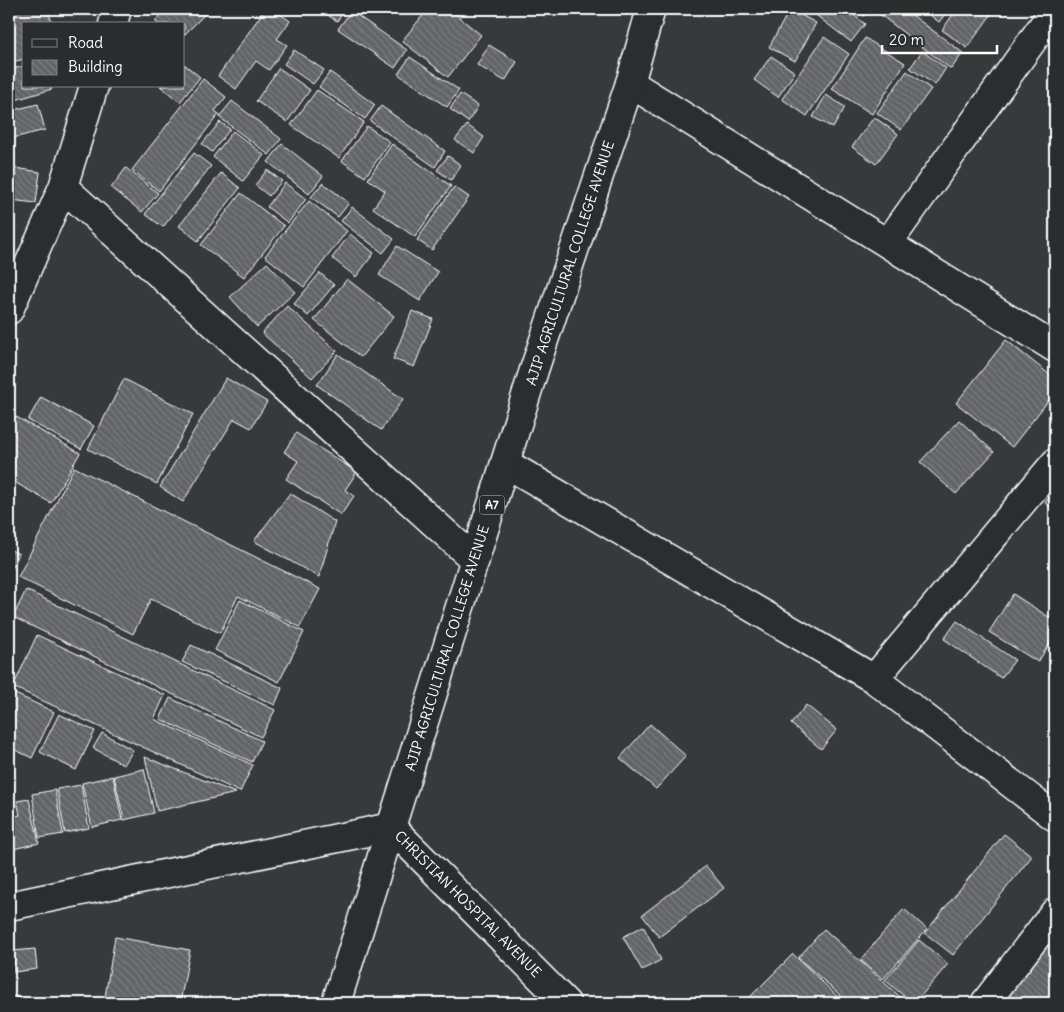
<svg xmlns="http://www.w3.org/2000/svg" width="1064" height="1012" viewBox="0 0 1064 1012" font-family="Delius,sans-serif">
<style>
.building{fill:url(#building-back-hatch);stroke:#fff}
.lines{fill:none;stroke-linecap:round;stroke-linejoin:round}
.minor-casing{stroke:#fff;stroke-width:31}
.major-casing{stroke:#fff;stroke-width:31}
.minor{stroke:#2a2d2e;stroke-width:28}
.major{stroke:#2a2d2e;stroke-width:28}
.labels{text-anchor:middle;stroke-width:4;stroke-linejoin:round;paint-order:stroke}
.shield{fill:#2a2d2e;stroke:#bfc0c0;stroke-width:1}
.shield-label{font-size:12px;font-weight:bold;fill:#fff}
.street-label{font-size:14px;fill:#fff;stroke:#2a2d2e}
</style>
<defs>
<pattern id="building-back-hatch" width="6" height="6" patternUnits="userSpaceOnUse" patternTransform="scale(1.25)"><rect width="6" height="6" fill="#636465"/><path d="M-1 5l2 2M0 0l6 6M5-1l2 2" fill="none" stroke="#7a7b7c"/></pattern>
</defs>
<rect width="100%" height="100%" fill="#373a3b"/>
<filter id="ink" filterUnits="userSpaceOnUse"><feTurbulence type="fractalNoise" baseFrequency=".02" numOctaves="2"/><feDisplacementMap in="SourceGraphic" scale="10" xChannelSelector="R" yChannelSelector="G"/><feConvolveMatrix kernelMatrix="1 2 1 2 8 2 1 2 1" color-interpolation-filters="sRGB"/></filter>
<g filter="url(#ink)">
<path class="building" d="M9 9H48L52 24H24V59L9 63Z
M166 9H210L184 35V24H158L155 21Z
M265 9H273L290 21 277 39 287 45 269 70 256 61 236 89 218 76Z
M318 9H346L337 21Z
M428 9H449L481 35 448 77 402 41Z
M790 9 816 23 795 61 769 47Z
M808 9H846L865 24 851 42Z
M854 9H869L864 16Z
M881 9H904L963 53 951 69 878 13Z
M922 9H949L939 22Z
M957 9H995L967 48 942 30Z
M351 11 407 50 395 68 338 29Z
M824 37 849 54 807 116 782 99Z
M865 38 905 63 872 114 832 89Z
M489 45 517 62 505 81 477 65Z
M294 50 324 70 313 84 284 64Z
M922 51 946 68 935 85 910 68Z
M771 56 795 72 778 97 754 80Z
M410 57 459 90 447 107 398 74Z
M184 64 200 77 180 102 160 86H184Z
M24 66V86H51L52 89 9 102V70Z
M279 68 310 90 287 122 256 101Z
M907 71 931 89 901 130 877 113Z
M330 72 375 105 365 119 319 87Z
M203 79 226 97 215 111 219 114 159 191 132 170Z
M317 90 364 122 339 158 291 125Z
M460 94 478 106 468 122 450 109Z
M826 95 845 107 833 128 813 117Z
M232 101 281 139 269 155 219 117Z
M38 104 45 130 9 139V111Z
M381 106 445 151 435 167 370 121Z
M874 117 898 134 876 164 852 147Z
M220 122 230 129 212 152 202 144Z
M467 125 484 137 474 153 455 140Z
M367 126 390 142 365 177 342 161Z
M233 131 264 155 243 181 213 157Z
M282 144 323 176 309 194 268 162Z
M392 144 451 186 415 237 373 208 385 191 368 179Z
M194 153 211 166 163 227 145 214Z
M448 156 461 165 451 180 437 170Z
M15 168 40 172 36 203 10 200Z
M126 168 158 193 142 212 111 188Z
M267 170 282 181 269 196 255 185Z
M221 173 240 188 198 241 179 226Z
M285 183 306 199 288 223 267 207Z
M323 183 349 203 338 217 311 197Z
M454 187 469 197 432 250 417 240Z
M241 193 284 226 244 277 201 245Z
M309 201 347 231 304 287 265 256Z
M352 207 394 239 383 253 341 221Z
M350 234 374 253 356 277 332 258Z
M397 246 438 272 420 301 379 275Z
M267 263 295 292 257 327 230 297Z
M320 273 334 285 308 316 294 304Z
M347 279 394 316 361 357 314 320Z
M287 306 337 351 312 378 262 333Z
M412 311 433 319 414 367 393 359Z
M1006 340 1055 379V392L1012 447 956 403Z
M338 354 403 399 381 430 317 385Z
M226 378 267 402 251 428 234 419 183 502 160 487Z
M124 379 193 414 157 484 88 449Z
M41 397 94 426 81 449 28 420Z
M11 414 80 453 51 503 9 479V417Z
M959 420 994 452 956 494 920 462Z
M296 433 357 472 345 490 354 496 341 515 286 479 298 461 284 452Z
M74 467 320 589 300 627 238 596 220 633 151 599 133 634 18 577Z
M1055 488V510L1045 503Z
M290 493 335 522 319 577 254 541Z
M9 549 19 554 9 575Z
M26 590 275 710 261 737 13 617Z
M1013 594 1055 621V635L1038 662 989 632Z
M240 600 304 632 279 682 215 650Z
M957 621 1015 660 1001 678 944 639Z
M37 635 165 695 154 719 253 765 240 792 13 687Z
M191 645 282 688 275 705 182 662Z
M9 691 54 712 32 758 9 747Z
M170 698 262 741 252 762 160 719Z
M806 705 837 730 821 749 791 724Z
M59 714 95 731 76 770 40 752Z
M650 724 686 756 656 789 620 758Z
M102 733 133 750 124 765 93 748Z
M145 757 236 793 157 811Z
M144 769 154 813 124 820 114 776Z
M113 776 122 820 92 827 82 783Z
M81 785 89 828 65 833 57 789Z
M55 790 63 834 39 838 32 794Z
M29 799 39 843 9 850V818L20 815 17 801Z
M1004 834 1032 856 953 955 925 933Z
M706 866 724 888 659 937 642 915Z
M904 909 927 929 883 979 860 960Z
M1055 923V1002L1054 1003H992Z
M643 926 661 960 642 970 623 937Z
M824 929 907 1003H849L798 958Z
M115 937 190 950 180 1003H104Z
M919 940 948 964 915 1003H912L885 980Z
M35 949 37 969 14 972 12 951Z
M793 954 844 1003H744Z
M12 996 49 1002 11 1003Z
M53 998 75 1003H52Z"/>
<g class="lines">
<defs>
<path id="minor" d="M113 24 117 9
M630 83 1055 348
M63 187 475 560
M888 243 1055 9
M9 310 63 187 94 86
M505 463 874 679 1055 817
M874 679 1055 463
M9 906 391 827
M985 1003 1055 912"/>
<path id="major" d="M391 827 566 1003
M336 1003 534 370 630 83 651 9"/>
</defs>
<use href="#minor" class="minor-casing"/>
<use href="#major" class="major-casing"/>
<use href="#minor" class="minor"/>
<use href="#major" class="major"/>
</g>
</g>
<g class="labels">
<rect class="shield" x="479.5" y="495.5" width="25" height="19" rx="4"/>
<g class="shield-label">
<text x="492" y="509">A7</text>
</g>
<g class="street-label">
<text transform="translate(570 263) rotate(-72)" y="5">AJIP AGRICULTURAL COLLEGE AVENUE</text>
<text transform="translate(447 648) rotate(-73)" y="5">AJIP AGRICULTURAL COLLEGE AVENUE</text>
<text transform="translate(468 904) rotate(45)" y="5">CHRISTIAN HOSPITAL AVENUE</text>
</g>
</g>
<rect width="1064" height="1012" fill="none" stroke="#2a2d2e" stroke-width="30"/>
<rect x="15" y="15" width="1034" height="982" fill="none" stroke="#fff" stroke-width="2" filter="url(#ink)"/>
<rect x="22" y="22" width="162" height="65" fill="#2a2d2e" stroke="#7f8182"/>
<rect x="32" y="39" width="25" height="8" fill="#2a2d2e" stroke="#7f8182"/>
<text x="68" y="48" font-size="15" fill="#ffffff">Road</text>
<rect x="32" y="60" width="25" height="15" fill="url(#building-back-hatch)" stroke="#7f8182"/>
<text x="68" y="72" font-size="15" fill="#ffffff">Building</text>
<path d="M882 45v8h115v-8" fill="none" stroke="#ffffff" stroke-width="2.5"/>
<text x="889" y="45" font-size="15" fill="#ffffff" stroke="#2a2d2e" stroke-width="4" paint-order="stroke">20 m</text>
</svg>
